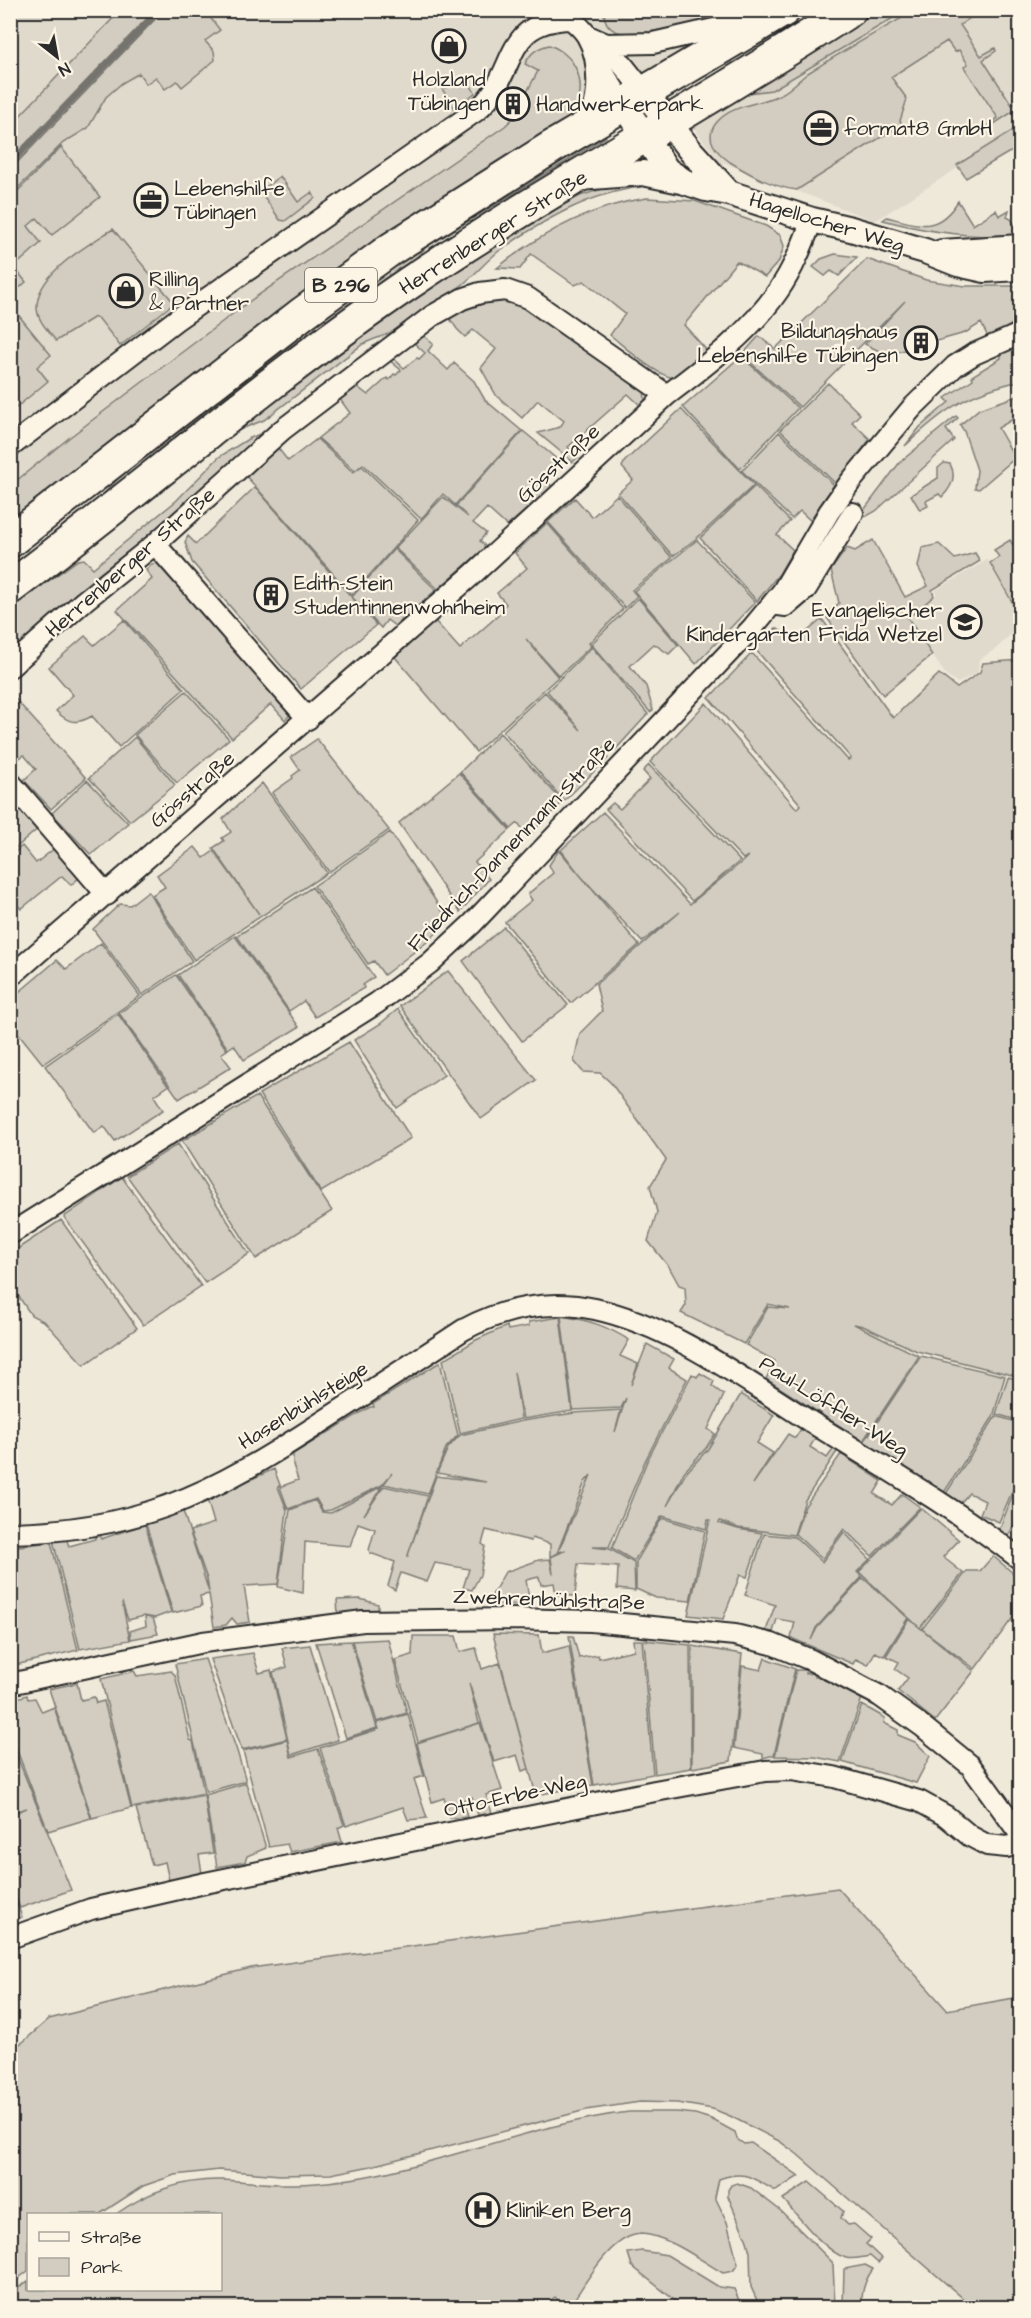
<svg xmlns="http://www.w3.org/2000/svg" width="1031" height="2318" viewBox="0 0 1031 2318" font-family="'Architects Daughter',sans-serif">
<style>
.built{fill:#e0dacc}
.green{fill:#d2cdc0;stroke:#7e7c76;stroke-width:1.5}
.water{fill:#a6a399;stroke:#75736d;stroke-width:1.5}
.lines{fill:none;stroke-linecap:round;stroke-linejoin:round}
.stream{stroke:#75736d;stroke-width:6}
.minor-casing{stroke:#2b2b2b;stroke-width:24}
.tertiary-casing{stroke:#2b2b2b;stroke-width:28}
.primary-casing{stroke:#2b2b2b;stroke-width:36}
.minor{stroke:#fcf5e5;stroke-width:20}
.tertiary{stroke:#fcf5e5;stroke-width:24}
.primary{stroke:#fcf5e5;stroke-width:32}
.labels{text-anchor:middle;stroke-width:4.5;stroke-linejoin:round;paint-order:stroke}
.shield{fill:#fcf5e5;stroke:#6a6863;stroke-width:1.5}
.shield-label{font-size:20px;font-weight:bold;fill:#2b2b2b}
.poi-label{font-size:21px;fill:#2b2b2b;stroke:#fcf5e5;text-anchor:start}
.street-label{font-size:21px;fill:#2b2b2b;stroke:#fcf5e5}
</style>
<rect width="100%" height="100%" fill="#efe9da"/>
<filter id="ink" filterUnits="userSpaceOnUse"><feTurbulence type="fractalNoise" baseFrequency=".0167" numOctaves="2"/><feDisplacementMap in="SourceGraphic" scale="12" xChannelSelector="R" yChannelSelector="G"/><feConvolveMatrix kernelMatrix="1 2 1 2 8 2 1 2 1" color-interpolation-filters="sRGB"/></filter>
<g filter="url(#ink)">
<path class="built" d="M11 11H135L11 139Z
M181 11H749L651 68 338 275 11 514V185Z
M868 11H1020V128L875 221 719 161 690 123Z
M987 560 1020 617V625L997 648 979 660 978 672 958 683 946 675 907 619 936 596V590Z"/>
<path class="green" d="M120 11H205L220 30 205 41 214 51 215 60 182 87 177 81 165 89 156 77 146 84 139 73 122 83 106 97 88 128 63 143 11 195V125Z
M604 11H734C725 15 715 21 704 24 694 26 683 27 672 28 650 31 604 46 604 11Z
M879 11H905L772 90 748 93 728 100Z
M914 11H951L954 15 964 11 973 16 960 25 981 56 995 48 996 51 983 60 1012 105 1020 100V107L988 128 987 126 998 118 964 67 968 64 959 50 955 52 947 41 891 77 907 99 900 121 902 124 797 190C775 188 749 174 730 162 716 152 703 138 717 122 733 104 759 105 779 95 791 90 798 80 808 73 843 51 879 31 914 11Z
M549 45C582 57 589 94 569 120L11 523V485L70 437 247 303 505 126 513 118 538 71 525 64C531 52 537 48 549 45Z
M468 80 475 93 454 108 442 89Z
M603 131 606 137 426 247 403 272 87 511 138 458 342 298Z
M1012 131 1020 134V149L1008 153 966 178 957 165Z
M61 147 100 197 52 235 37 218 28 226 41 243 14 267 26 282 18 289 11 281V198Z
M280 176 298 202 312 192 315 198 285 221 280 220 260 191Z
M643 184 641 187C589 193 542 221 499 251 486 261 475 275 462 285 441 300 419 316 397 329 387 336 374 338 363 344L264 420 232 433 235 425 448 274 536 219 580 196 611 186Z
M647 198 695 201 766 226 780 235 784 246 779 261 765 277 737 261 684 325 709 353C700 360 691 371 680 377 665 385 623 345 610 335L625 314 584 281 575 285 531 254 520 269 497 268C541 233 591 206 647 198Z
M958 201 973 225 996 210 999 216 1009 210 1007 217 1011 219 1016 227 1020 224V235C974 239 928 232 883 220L887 217C919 225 937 234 958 201Z
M113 229 174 303 120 346 100 320 95 317 56 341C49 332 37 320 37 308 36 273 87 246 113 229Z
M835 254 857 257 839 276 831 271 825 276 813 267 821 259Z
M867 259 926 280 965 286H1020V319L989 339 981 323 965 333 887 355 865 344 905 301 800 407 742 355 759 336 775 349Z
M483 296 522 301 644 387 645 401 640 405 628 394 568 447 578 457 573 462 538 433 560 427 564 421 538 400 522 418 496 395 481 368 496 349 473 330 465 337 457 329 448 316Z
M11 306 51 355 37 367 48 381 11 412Z
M422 334 433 344 428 351 448 370 454 363 474 381 485 400 522 431 455 505 443 494 421 519 363 464 355 471 318 438 350 413 339 398 356 386 368 395 387 378 389 380 394 374 396 375 401 370 389 360 392 357 404 368 417 358 419 359 425 353 412 341Z
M1020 344V381C967 393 944 409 905 446L920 427 949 402 945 398 973 379 972 376 1001 358V354Z
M741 356 798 408 740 469 683 407Z
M828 383 860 414 852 422 870 439 836 484 780 430Z
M1020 395V415L998 428 1015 458 979 489 975 488 977 470 964 431 960 425 979 409Z
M681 409 754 485 697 538 673 556 618 493 633 480 622 467 625 461Z
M956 416 958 418 946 429 954 440 876 511 867 516 861 514 900 462Z
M523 431 558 460 542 477 553 487 507 526 487 508 473 523 486 533 480 541 486 547 438 589 395 548 443 497 468 517 456 506Z
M779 432 834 485 810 520 800 511 792 519 742 471Z
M262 433 249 449 161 526 98 575 11 655V608L78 560 84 559 93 568 176 501 219 457 248 439Z
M317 439 353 472 362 466 418 520 352 595 246 476 278 448 288 461Z
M944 463 950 464C957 476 951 488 942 497L939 494 926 501 928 506 920 510 911 495 938 478V468Z
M755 486 790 521 777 535 793 550 779 574 757 601 700 538Z
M255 487 376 625 301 689 192 562 185 542 188 536 196 544Z
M617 495 672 558 632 590 637 596 625 608 548 522 575 498 592 517Z
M547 523 623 609 589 643 591 646 559 676 526 639 558 677 476 752 395 657 435 621 460 649 502 612 501 609 506 604 497 593 527 568 515 553Z
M697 540 755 602 696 664 634 591Z
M873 540 905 597 928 586 918 567 922 548 939 544 955 559 975 553 980 561 932 590 934 596 908 618 932 655 883 695 825 615 839 603 831 570 847 548 855 551Z
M1010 540 1013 545 1020 541V616L990 563 999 557 994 550Z
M394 549 436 590 395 626 387 620 381 628 352 597Z
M158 563 166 567 288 711 289 716 285 720 271 704 232 738 117 610 152 579 146 570 152 564Z
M638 598 678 645 669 654 654 644 630 666 646 686 653 710 650 712 591 644Z
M822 619 893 718 939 674 957 688 980 672 983 663 1020 660V1377L917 1351 863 1326 854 1324 919 1356 863 1441 766 1379 775 1361 746 1345 768 1307 790 1309 768 1304 744 1344 681 1313 686 1305 685 1287 679 1285 669 1267 648 1241 657 1212 650 1186 666 1160 611 1083 600 1073 583 1072 574 1061 580 1033 602 1011 596 984 680 912 642 942 580 875 561 850 603 812 690 904 743 861 748 856 743 859 650 762 706 703 797 809 801 805 709 698 752 653 848 760 851 758 755 649 776 628 796 641Z
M124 620 184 689 119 747 92 716C77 725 68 723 56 711L73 695 49 667 85 636 94 645Z
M592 647 648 714 615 750 609 743 601 751 608 758 564 801 503 731 545 692 581 730 547 691Z
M186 691 229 739 177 783 135 735Z
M10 693 86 778 51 809 24 780 36 769 24 755 11 764Z
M500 733 563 802 528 836 518 823 511 829 460 772Z
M135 737 175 785 130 821 89 778Z
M317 739 389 830 329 872 272 793 293 778 292 776 300 770 291 757Z
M649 765 740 861 692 901 606 809 613 803 620 809 650 779 643 771Z
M459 773 510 830 475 862 489 879 460 912 399 823Z
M87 780 128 823 91 855 52 813Z
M262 783 327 873 194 960 152 895 165 887 157 875 195 847 204 858 214 851 259 914 213 848 224 841 222 838 231 832 223 819Z
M10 793 40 827 11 852H10Z
M390 832 449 921 427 942 384 975 374 961 368 964 314 886Z
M22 846 36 863 55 848 80 877 71 885 62 876 21 909 11 897 10 856Z
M559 850 639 945 571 1003 505 922 532 900 528 894 553 873 549 865Z
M312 887 374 977 363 985 364 988 315 1017 304 1001 289 1011 237 936Z
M148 891 192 961 142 995 93 929 120 904 130 905Z
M504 927 568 1005 522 1041 463 961Z
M235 936 299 1027 244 1060 234 1045 228 1049 178 975Z
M101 943 140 996 43 1064 11 1024V999L57 960 66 969Z
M448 971 536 1080 481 1119 400 1006Z
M176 975 227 1050 221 1054 231 1067 179 1099 119 1013Z
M398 1009 444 1075 397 1108 354 1040 380 1024Z
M118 1014 168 1086 154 1096 163 1110 115 1141 104 1126 94 1133 45 1066Z
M349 1042 411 1138 321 1192 259 1094Z
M257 1096 332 1211 256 1259 182 1141Z
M178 1144 249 1254 205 1283 127 1176Z
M122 1177 201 1286 143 1325 64 1217Z
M61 1220 137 1328 84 1365 45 1322 31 1315 11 1285V1253Z
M561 1316C588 1320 605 1325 629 1340L620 1356 638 1364 631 1385 647 1344 674 1359 669 1368 687 1379 645 1461 609 1547H592L610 1549 634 1563 635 1591 617 1589 618 1567 578 1564 575 1596 556 1595 554 1583 541 1585 539 1577 526 1580 530 1605 487 1604 505 1572 539 1560 550 1559 553 1574 551 1557 566 1550 558 1552 591 1475 585 1482 557 1553 550 1557V1544L532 1538 531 1541 486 1530 482 1544 485 1546 480 1575 472 1590 463 1588 469 1569 435 1563 427 1582 401 1573 395 1590 388 1586 395 1562 370 1553 369 1550 375 1529 358 1523 350 1546 305 1542 303 1593 278 1587 290 1510 315 1500 322 1512 331 1513 382 1486 364 1515 384 1486 428 1496 407 1558 436 1476 486 1482 437 1473 448 1448 460 1435 522 1421 574 1413 621 1410 615 1432 626 1398 621 1408 573 1410Z
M560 1317 572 1411 523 1419 514 1372 521 1419 460 1433 443 1360 476 1340 507 1326 508 1330 529 1326V1322Z
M921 1356 1005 1376 993 1417 943 1494 864 1442Z
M440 1362 458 1435 446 1448 428 1494 384 1484 392 1473 382 1485 331 1510 323 1511 316 1499 288 1509 280 1487 298 1480 293 1465V1454L370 1407H374L373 1404Z
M700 1373 714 1381 712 1386 724 1395 708 1429 715 1434 706 1448 684 1472 667 1506 686 1473 708 1449 741 1394 774 1415 757 1443 773 1453 753 1484 788 1434 795 1438 803 1426 817 1435 810 1447 827 1458 835 1447 838 1450 805 1500 794 1535 738 1528 720 1521 719 1523 738 1529 762 1533 747 1577 740 1575 723 1619 688 1615 710 1520H708L706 1529 662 1516 634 1561 612 1548 647 1461 692 1374 697 1377Z
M1008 1377 1020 1380V1421L996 1414Z
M996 1416 1020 1423V1473L999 1522 980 1514 985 1501 969 1493 959 1505 945 1495Z
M841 1454 882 1481 874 1494 892 1505 902 1494 920 1507 872 1556 844 1529 822 1559 795 1534 805 1506Z
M274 1469 280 1485 278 1487 287 1510 278 1584 244 1586 250 1622 237 1624 232 1618 226 1625 214 1627 209 1594 200 1596 202 1606 173 1613 146 1524 183 1511 209 1592 207 1579 190 1531 214 1523 207 1499Z
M1020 1476V1530L1013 1526 1008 1537 998 1533Z
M921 1508 959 1540 943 1557 963 1573 920 1628 859 1572Z
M662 1518 705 1531 690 1601 656 1598 636 1589V1562Z
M145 1524 171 1612 155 1618 144 1616 128 1620 122 1602 130 1640 80 1649 53 1540 66 1538 69 1546 95 1539V1535H99L101 1539Z
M844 1532 870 1559 857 1572 862 1577 816 1628 811 1640 817 1628 863 1578 908 1618 884 1656 875 1652 868 1665 856 1659 853 1664 791 1638 795 1622 777 1619 773 1632 766 1631 775 1605 745 1595 764 1534 795 1537 822 1562Z
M51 1542 78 1650 11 1666V1547Z
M993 1556 1020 1579V1608L975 1669 922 1629 967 1571H980Z
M360 1599 378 1604V1614H338L337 1600Z
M145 1617 153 1618 158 1634 131 1639 130 1631 146 1626Z
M909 1619 974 1671 935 1721 898 1691 908 1678 895 1669 899 1662 886 1656Z
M493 1634 539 1635 542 1653 569 1646 593 1785 536 1795Z
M413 1636H456L460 1652 476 1648 482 1669 500 1663 529 1769 522 1771 517 1755 494 1762 469 1683 479 1723 418 1742 395 1660 412 1655Z
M569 1636H573L579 1658 598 1655 599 1658 634 1650 633 1640H642L653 1774 594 1785Z
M388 1639 407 1713 377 1722 352 1641Z
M644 1640 690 1645 691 1768 655 1774Z
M351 1641 377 1728 346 1738 316 1643Z
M310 1645 338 1740 291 1755 273 1672 287 1667 282 1648Z
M692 1646 742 1654 731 1761 692 1768Z
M253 1653 259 1673 271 1670 287 1739 242 1750 210 1659Z
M765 1658 795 1669 774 1755 763 1758V1754L734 1748 742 1666 761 1670Z
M205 1659 237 1751 246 1781 206 1792 175 1664Z
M796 1670H806V1674L815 1673V1677H823L824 1680 841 1686 862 1698 840 1762 815 1757 775 1756Z
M134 1671 137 1676 171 1671 175 1675 190 1740 193 1741 204 1793 132 1808 101 1679Z
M77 1683 81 1700 94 1697 96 1703 104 1701 131 1808 92 1818 49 1689Z
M27 1695 28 1699 35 1698 42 1712 54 1707 91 1818 48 1831 11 1735V1700Z
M862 1705 885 1718 884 1723 898 1730V1735L915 1742 930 1756 916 1783 842 1762Z
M408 1714 424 1776 414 1779 427 1818 408 1820 403 1807 346 1826 320 1748 379 1729 377 1723Z
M480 1723 502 1790 486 1795 492 1813 478 1815 472 1797 463 1800 467 1817 450 1818 444 1798 432 1802 417 1743Z
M10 1739 71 1890 20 1908 11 1884V1814L27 1808 11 1813Z
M287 1740 291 1757 318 1749 344 1825 338 1828 342 1842 290 1852 287 1844 269 1847 243 1751Z
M246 1783 266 1848 247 1856 245 1862 217 1867 205 1795Z
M204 1795 213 1853 199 1855 202 1873 169 1880 165 1862 152 1865 136 1808Z
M11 1887 22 1917 11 1921H10Z
M838 1888 947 2010 1020 1997V2307H973L797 2154 779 2141 730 2116 713 2109 677 2103 640 2102 586 2110 371 2166 331 2174 280 2175 219 2170 175 2175 143 2186 100 2214H28V2271L11 2284V2049L23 2042 49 2019 251 1968Z
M629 2112H677L695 2114 711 2119 735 2132 737 2139 744 2144 751 2143 799 2176 776 2191C753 2179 746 2169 719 2179L715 2197 727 2222 738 2264 733 2271 723 2273C707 2264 692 2253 676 2245 666 2240 652 2234 641 2234 610 2235 585 2285 569 2307H565L555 2297 541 2308 11 2307V2293L28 2281V2290H220V2214H116C147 2192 183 2179 222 2180 246 2181 271 2185 295 2184 407 2182 518 2125 629 2112Z
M809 2182 843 2211 841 2218 848 2225 854 2224 871 2239 866 2244 882 2259 878 2263 870 2256C862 2257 853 2260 846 2258 825 2252 798 2216 783 2199Z
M737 2183 751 2188 781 2211 831 2261 833 2265 835 2307H760L751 2287 750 2252 747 2241 728 2196V2190L731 2185Z
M642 2251 667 2255 719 2287 734 2289 742 2307H683L632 2266 628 2253Z
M865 2265 873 2269C864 2281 861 2293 862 2307H843L844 2269Z"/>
<path class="water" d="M161 11H163L11 169V166Z"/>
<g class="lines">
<path class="stream" d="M10 163 158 10"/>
<defs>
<path id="minor" d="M588 36 606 44 653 43 749 21
M606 44 645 93
M597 63 624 105
M10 447 176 320 476 111C520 74 499 21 571 19 577 24 583 29 587 36 600 58 602 104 585 125
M155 544 308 719
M772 604 786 606 806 589 853 513
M10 667 84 601 155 544 282 430 432 316 462 299 480 293 505 290 528 298 667 395
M10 782 107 895
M10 977 472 575 667 395C707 365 750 332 778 291 793 270 803 244 812 220
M10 1234 377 1003 430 963 472 924 753 627 782 592 829 512 851 481 912 408 955 366 974 354 1020 334
M10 1533C63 1532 117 1524 167 1506 222 1486 273 1454 322 1422 369 1392 416 1361 463 1330 503 1308 550 1299 595 1309 673 1326 744 1380 811 1422 882 1466 954 1508 1020 1559
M10 1684 203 1642 363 1621 512 1619 591 1621 735 1635 772 1644 811 1660 880 1696 922 1726 970 1765 1020 1834
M10 1938 91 1909 205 1883 655 1791 765 1771 791 1770 834 1777 919 1801 946 1816 970 1836 987 1845 1007 1847 1020 1843"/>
<path id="tertiary" d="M645 93 690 150 729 193
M624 105 667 170 685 182 706 189 729 193 812 220 851 229 925 251 958 264 985 270 1020 268
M579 178 643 173 681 181
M942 252 1020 247"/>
<path id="primary" d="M10 541 303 313 391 249 552 147 784 10
M10 588C144 487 271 377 409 283 552 186 705 105 850 10"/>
</defs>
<use href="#minor" class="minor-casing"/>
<use href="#tertiary" class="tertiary-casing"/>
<use href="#primary" class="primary-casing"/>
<use href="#minor" class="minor"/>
<use href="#tertiary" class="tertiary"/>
<use href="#primary" class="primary"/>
</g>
</g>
<defs>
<symbol id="shop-ring" viewBox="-11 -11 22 22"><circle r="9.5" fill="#fcf5e5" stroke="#2b2b2b" stroke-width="1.5"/><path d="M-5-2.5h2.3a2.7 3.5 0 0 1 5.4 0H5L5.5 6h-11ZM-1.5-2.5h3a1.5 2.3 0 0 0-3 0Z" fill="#2b2b2b"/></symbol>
<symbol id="building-ring" viewBox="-11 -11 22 22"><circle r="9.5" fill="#fcf5e5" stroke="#2b2b2b" stroke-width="1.5"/><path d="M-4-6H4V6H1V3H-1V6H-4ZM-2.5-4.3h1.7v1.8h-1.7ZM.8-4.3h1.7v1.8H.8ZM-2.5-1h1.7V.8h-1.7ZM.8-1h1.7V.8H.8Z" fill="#2b2b2b"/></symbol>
<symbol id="office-ring" viewBox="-11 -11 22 22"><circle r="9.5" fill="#fcf5e5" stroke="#2b2b2b" stroke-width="1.5"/><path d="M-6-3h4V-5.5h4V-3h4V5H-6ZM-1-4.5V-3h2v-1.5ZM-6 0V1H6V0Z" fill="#2b2b2b"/></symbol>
<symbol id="school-ring" viewBox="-11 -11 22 22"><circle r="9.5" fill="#fcf5e5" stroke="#2b2b2b" stroke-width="1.5"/><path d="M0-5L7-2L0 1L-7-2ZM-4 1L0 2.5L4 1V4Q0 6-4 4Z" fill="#2b2b2b"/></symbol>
<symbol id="hospital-ring" viewBox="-11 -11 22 22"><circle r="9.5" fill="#fcf5e5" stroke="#2b2b2b" stroke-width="1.5"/><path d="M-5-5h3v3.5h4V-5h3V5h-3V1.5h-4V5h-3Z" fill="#2b2b2b"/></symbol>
</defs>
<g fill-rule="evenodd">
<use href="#shop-ring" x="430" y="27" width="38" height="38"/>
<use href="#building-ring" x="494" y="85" width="38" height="38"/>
<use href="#office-ring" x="802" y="109" width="38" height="38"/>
<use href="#office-ring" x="132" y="181" width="38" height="38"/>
<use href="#shop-ring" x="107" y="272" width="38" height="38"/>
<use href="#building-ring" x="902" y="324" width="38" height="38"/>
<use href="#building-ring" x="252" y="576" width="38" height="38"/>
<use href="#school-ring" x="946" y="603" width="38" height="38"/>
<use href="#hospital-ring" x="464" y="2191" width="38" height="38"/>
</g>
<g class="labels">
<rect class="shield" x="305" y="268" width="72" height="34" rx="4.5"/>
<g class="shield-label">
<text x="341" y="292">B 296</text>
</g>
<g class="poi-label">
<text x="449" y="86" text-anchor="middle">Holzland<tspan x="449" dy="24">Tübingen</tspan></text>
<text x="536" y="111">Handwerkerpark</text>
<text x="844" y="135">format8 GmbH</text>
<text x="174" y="195">Lebenshilfe<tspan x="174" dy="24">Tübingen</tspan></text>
<text x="149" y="286">Rilling<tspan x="149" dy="24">&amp; Partner</tspan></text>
<text x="898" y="338" text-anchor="end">Bildungshaus<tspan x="898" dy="24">Lebenshilfe Tübingen</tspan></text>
<text x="294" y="590">Edith-Stein<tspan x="294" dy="24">Studentinnenwohnheim</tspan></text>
<text x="942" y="617" text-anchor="end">Evangelischer<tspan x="942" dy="24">Kindergarten Frida Wetzel</tspan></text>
<text x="506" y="2217">Kliniken Berg</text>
</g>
<g class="street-label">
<text transform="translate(827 222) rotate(17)" y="7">Hagellocher Weg</text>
<text transform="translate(493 232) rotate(-32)" y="7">Herrenberger Straße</text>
<text transform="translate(558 463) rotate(-43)" y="7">Gösstraße</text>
<text transform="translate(130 562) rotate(-41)" y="7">Herrenberger Straße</text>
<text transform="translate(192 789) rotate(-41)" y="7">Gösstraße</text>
<text transform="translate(511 844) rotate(-46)" y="7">Friedrich-Dannenmann-Straße</text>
<text transform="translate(303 1405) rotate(-32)" y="7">Hasenbühlsteige</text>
<text transform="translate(834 1406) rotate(32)" y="7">Paul-Löffler-Weg</text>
<text transform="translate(549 1599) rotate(2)" y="7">Zwehrenbühlstraße</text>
<text transform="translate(515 1795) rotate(-12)" y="7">Otto-Erbe-Weg</text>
</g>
</g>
<rect width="1031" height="2318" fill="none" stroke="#fcf5e5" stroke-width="36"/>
<rect x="18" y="18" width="995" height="2282" fill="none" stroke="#2b2b2b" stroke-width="2" filter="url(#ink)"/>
<rect x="27" y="2213" width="195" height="78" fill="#fcf5e5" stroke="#a8a49b" stroke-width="1.5"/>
<rect x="39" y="2232" width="30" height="9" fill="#fcf5e5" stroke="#a8a49b" stroke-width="1.5"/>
<text x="81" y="2243" font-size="18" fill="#2b2b2b">Straße</text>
<rect x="39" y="2258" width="30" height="18" fill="#d2cdc0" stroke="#a8a49b" stroke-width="1.5"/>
<text x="81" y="2273" font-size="18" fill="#2b2b2b">Park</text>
<g transform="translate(57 57) rotate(149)" stroke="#fcf5e5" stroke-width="4.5" paint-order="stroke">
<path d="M0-4.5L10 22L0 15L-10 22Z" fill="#2b2b2b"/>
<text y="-9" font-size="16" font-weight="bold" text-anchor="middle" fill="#2b2b2b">N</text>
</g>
</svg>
